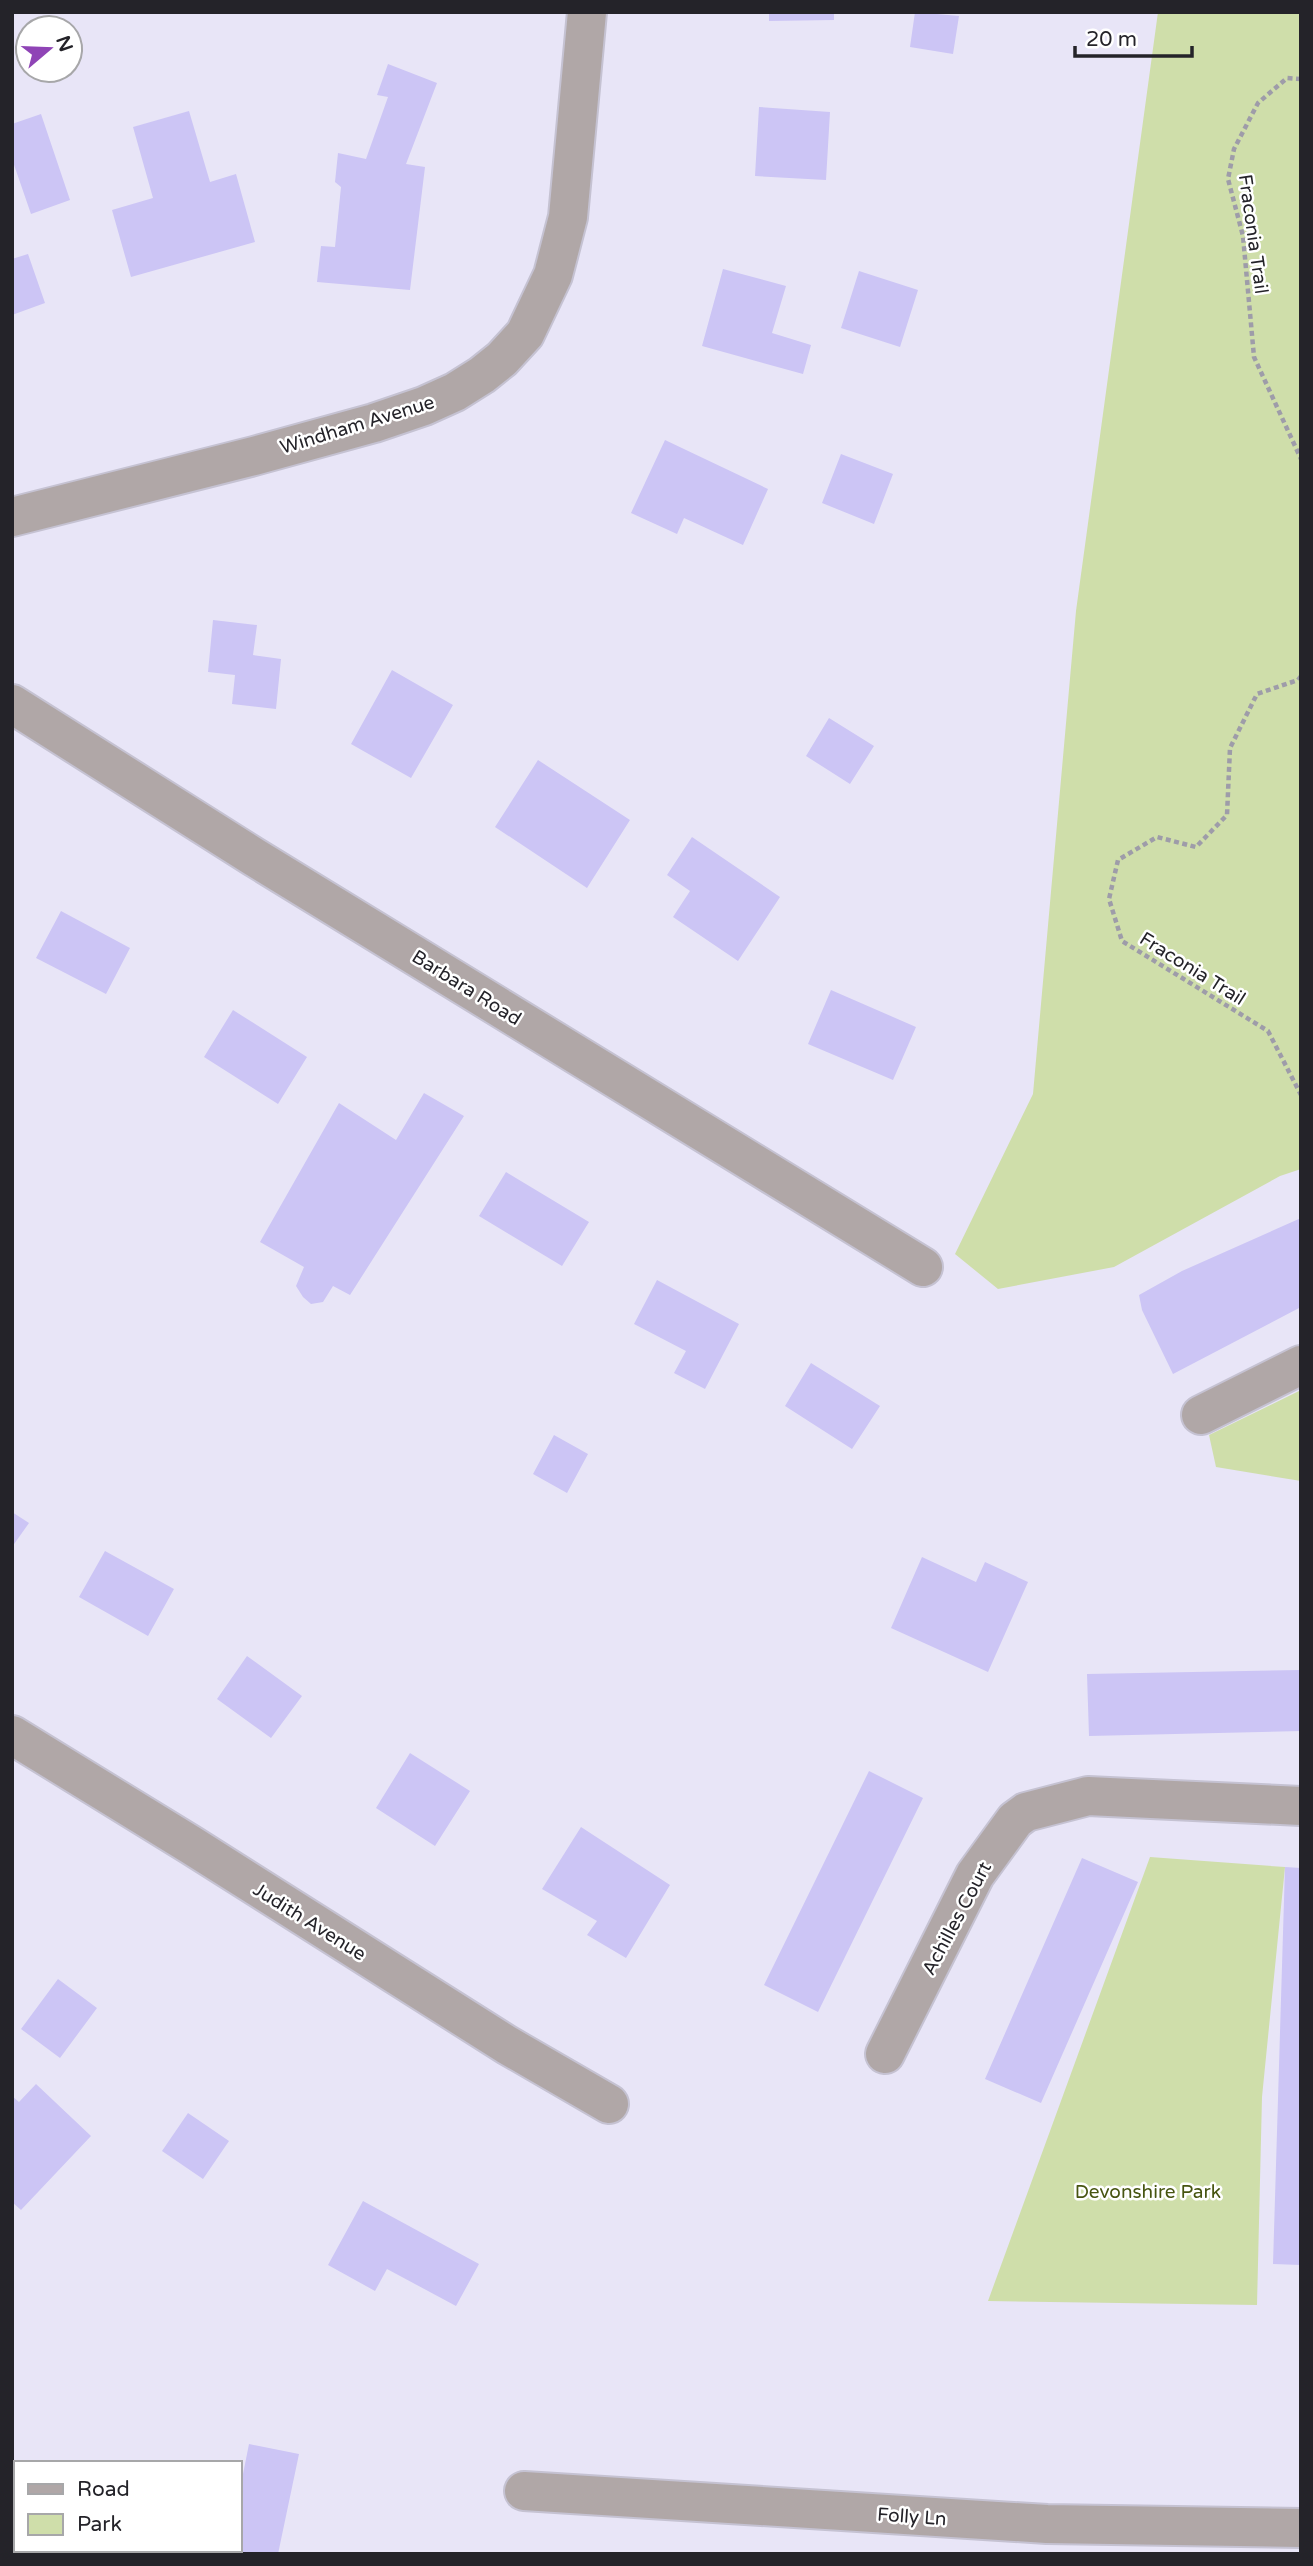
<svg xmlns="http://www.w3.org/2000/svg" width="1313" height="2566" viewBox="0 0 1313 2566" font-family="'Varela Round',sans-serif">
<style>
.green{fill:#cfdeaa}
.building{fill:#ccc5f5}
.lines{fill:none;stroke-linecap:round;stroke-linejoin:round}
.minor-casing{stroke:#c5c2d2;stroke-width:42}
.path{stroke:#9e9ca9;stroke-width:4.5;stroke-dasharray:5 3.5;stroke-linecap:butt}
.minor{stroke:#b0a7a7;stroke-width:38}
.labels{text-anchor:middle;stroke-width:5;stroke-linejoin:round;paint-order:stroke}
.street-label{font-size:19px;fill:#242329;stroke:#fff}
.park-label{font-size:19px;fill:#475511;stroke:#fff}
</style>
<rect width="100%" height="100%" fill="#e8e5f7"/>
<path class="green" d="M1158 12H1301V1169L1280 1176 1114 1267 998 1289 955 1254 1033 1094 1076 611Z
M1299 1391 1301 1481 1216 1467 1209 1435Z
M1150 1857 1285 1867 1262 2097 1257 2305 988 2301Z"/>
<path class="building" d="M769 12H834V20L769 21Z
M915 12 959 16 953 54 910 47Z
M388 64 437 83 406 164 425 167 410 290 317 282 321 246 335 247 341 187 335 182 338 153 366 159 388 97 377 95Z
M759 107 830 112 826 180 755 176Z
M189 111 210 182 236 174 255 242 131 277 112 210 153 198 133 127Z
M41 114 70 200 31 214 12 159V124Z
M28 254 45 303 12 315V259Z
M723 269 786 286 772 333 811 345 803 374 702 346Z
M859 271 918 290 900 347 841 328Z
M665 440 768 489 743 545 684 518 677 534 631 513Z
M841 454 893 474 874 524 822 503Z
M213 620 257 625 253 655 281 659 276 709 232 704 235 675 208 672Z
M392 670 453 705 411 778 351 744Z
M829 718 874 746 850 784 806 756Z
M538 760 630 820 587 888 495 827Z
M692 837 780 897 738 961 673 917 690 891 667 875Z
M61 911 130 948 106 994 36 958Z
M831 990 916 1027 893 1080 808 1044Z
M233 1010 307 1057 278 1104 204 1057Z
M424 1093 464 1116 350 1295 333 1286 323 1302 311 1304 303 1297 296 1286 304 1267 260 1242 339 1103 396 1140Z
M506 1172 589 1222 562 1266 479 1216Z
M1301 1218V1307L1173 1374 1142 1310 1139 1295 1182 1271Z
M657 1280 739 1324 705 1389 674 1373 686 1351 634 1324Z
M811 1363 880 1406 852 1449 785 1406Z
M554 1435 588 1454 567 1493 533 1474Z
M12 1512 29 1523 12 1547Z
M105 1551 174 1589 148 1636 79 1597Z
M922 1557 976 1582 985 1562 1028 1582 988 1672 891 1628Z
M247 1656 302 1696 271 1738 217 1699Z
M1301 1670V1731L1089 1736 1087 1674Z
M410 1753 470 1791 435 1846 376 1808Z
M869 1771 923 1798 818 2012 764 1985Z
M581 1827 670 1885 626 1958 587 1935 597 1921 542 1889Z
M1082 1858 1138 1882 1041 2103 985 2079Z
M1285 1867 1301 1868V2265L1273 2264Z
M58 1979 97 2008 60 2058 21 2029Z
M36 2084 91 2136 21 2210 12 2202V2096L19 2102Z
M188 2113 229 2141 203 2179 162 2151Z
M363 2201 479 2264 456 2306 387 2269 375 2291 328 2265Z
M249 2444 299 2454 278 2554H208V2550H240V2489Z
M12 2550H107L105 2554H21Z"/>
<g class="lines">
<defs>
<path id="minor" d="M12 517 254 456 374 423 424 406 455 392 482 375 502 359 525 334 553 275 568 217 587 12
M12 704 254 857 923 1267
M1201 1415 1301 1365
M12 1735 191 1845 507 2045 609 2104
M885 2054 975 1875 1015 1820 1026 1812 1088 1796 1301 1806
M524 2491 1047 2524 1301 2528"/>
</defs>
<use href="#minor" class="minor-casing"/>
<path class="path" d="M1301 79 1287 78 1258 103 1234 149 1228 179 1243 236 1254 357 1301 459
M1301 676 1298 680 1257 694 1230 748 1227 815 1196 847 1157 837 1118 860 1109 899 1122 941 1268 1031 1301 1095"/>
<use href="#minor" class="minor"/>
</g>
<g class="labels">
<g class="street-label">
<text transform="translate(1254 234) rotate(82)" y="7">Fraconia Trail</text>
<text transform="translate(357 424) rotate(-17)" y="7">Windham Avenue</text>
<text transform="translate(1193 968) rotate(32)" y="7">Fraconia Trail</text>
<text transform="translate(467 987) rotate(32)" y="7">Barbara Road</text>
<text transform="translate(956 1918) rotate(-62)" y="7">Achilles Court</text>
<text transform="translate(310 1921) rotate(32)" y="7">Judith Avenue</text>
<text transform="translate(912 2516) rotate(4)" y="7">Folly Ln</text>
</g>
<g class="park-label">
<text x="1148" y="2198">Devonshire Park</text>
</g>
</g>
<rect width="1313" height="2566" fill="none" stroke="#242329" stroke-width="28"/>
<rect x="14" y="2461" width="228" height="91" fill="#ffffff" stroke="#a7a7a9" stroke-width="2"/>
<rect x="28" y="2484" width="35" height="10" fill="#b0a7a7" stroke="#a7a7a9" stroke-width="2"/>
<text x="77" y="2496" font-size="21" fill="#242329">Road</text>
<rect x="28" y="2514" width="35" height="21" fill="#cfdeaa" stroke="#a7a7a9" stroke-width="2"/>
<text x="77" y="2531" font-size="21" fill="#242329">Park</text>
<g transform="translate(49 49) rotate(71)"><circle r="33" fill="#ffffff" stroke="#a7a7a9" stroke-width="2"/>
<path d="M0-5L12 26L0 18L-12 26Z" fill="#8f44b6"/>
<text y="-10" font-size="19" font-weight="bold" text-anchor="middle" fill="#242329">N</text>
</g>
<path d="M1075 46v10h117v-10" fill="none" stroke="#242329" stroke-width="3.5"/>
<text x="1086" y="46" font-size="21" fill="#242329" stroke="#ffffff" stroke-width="5" paint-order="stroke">20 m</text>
</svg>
